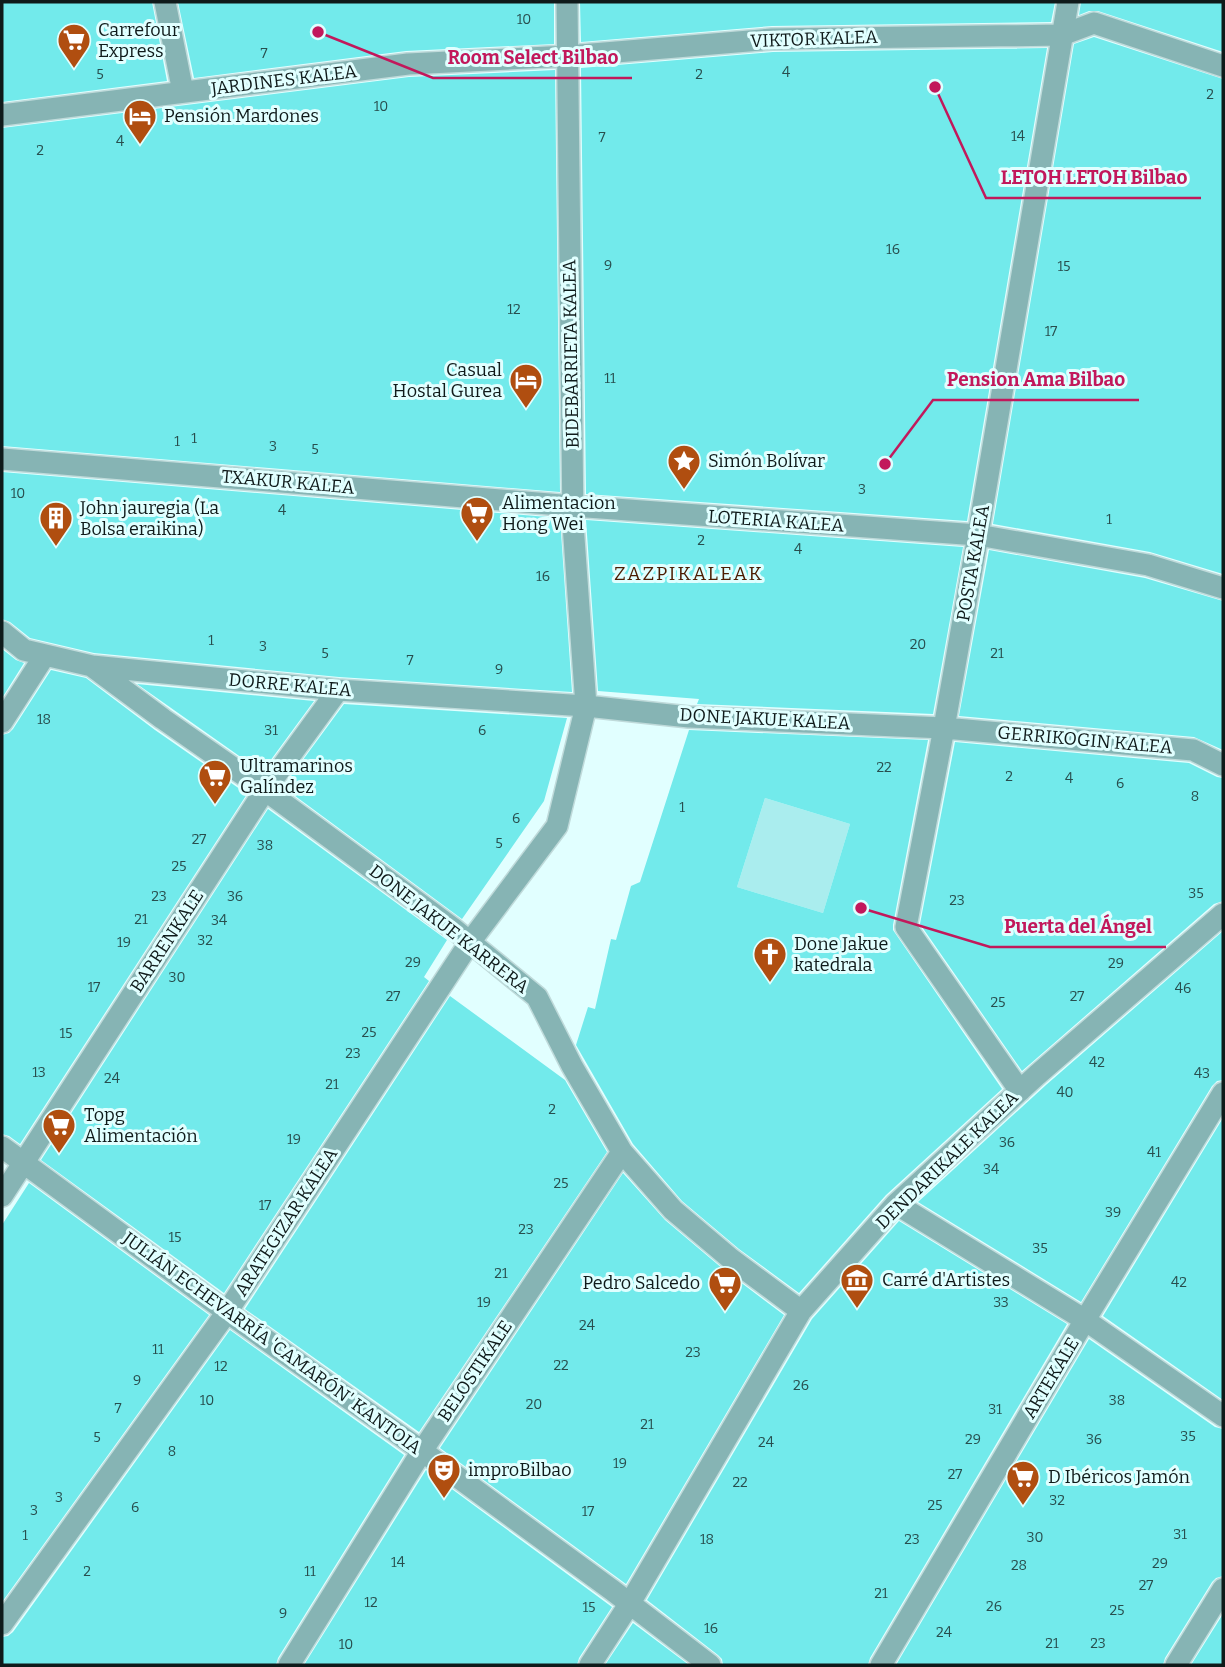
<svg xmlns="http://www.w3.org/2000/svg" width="1225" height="1667" viewBox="0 0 1225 1667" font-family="Bitter,serif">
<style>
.green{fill:#aaedee}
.building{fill:#72eaeb;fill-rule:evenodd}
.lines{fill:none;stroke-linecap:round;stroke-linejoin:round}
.pedestrian-casing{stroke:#bfdada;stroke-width:24}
.pedestrian{stroke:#86b4b4;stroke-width:21}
.labels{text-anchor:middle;stroke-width:6;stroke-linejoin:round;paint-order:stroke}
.number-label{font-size:14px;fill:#284e4e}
.poi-label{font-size:18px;fill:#0f1a1a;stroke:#e1ffff;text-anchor:start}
.street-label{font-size:18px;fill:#0f1a1a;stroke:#e1ffff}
.neighbourhood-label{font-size:19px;letter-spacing:2px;fill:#4b1c01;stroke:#e1ffff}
.leader{fill:none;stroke:#c2185b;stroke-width:2.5}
.callout-dot{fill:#c2185b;stroke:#e1ffff;stroke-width:2.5}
.callout-label{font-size:19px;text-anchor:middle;font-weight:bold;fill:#c2185b;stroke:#e1ffff;stroke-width:6;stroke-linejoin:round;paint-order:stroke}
</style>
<rect width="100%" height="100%" fill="#e1ffff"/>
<path class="green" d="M765 798 850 824 823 913 737 887Z"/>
<path class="building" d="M2 2H152L167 81 2 102Z
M178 2H554V44L406 51 194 78Z
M580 2H1055L1051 22 772 26 581 42Z
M1081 2H1223V52L1098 11H1089L1079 15Z
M1094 37 1223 79V574L1150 552 993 524 1074 44Z
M1047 48 967 521 586 494 581 68 773 52Z
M555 70 560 492 2 446V128L409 77Z
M2 472 560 518 572 692 339 677 94 653 30 638 10 622 2 619Z
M586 520 963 547 933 714 697 704 699 699 598 691Z
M989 550 1145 578 1223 601V750L1194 737 959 716Z
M2 649 16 660 24 663 2 698Z
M51 670 86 678 155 730 247 794 20 1144 9 1136 2 1134V735L9 733 13 729Z
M137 684 314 701 262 772Z
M344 704 567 718 544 801 462 919 283 787Z
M689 730 928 740 893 925V930L1002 1089 886 1195 799 1293 739 1249 682 1201 633 1144 576 1045 588 1007 595 1009 611 939 616 940 631 886 640 882ZM765 798 850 824 823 913 737 887Z
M955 742 1189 763 1217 777 1223 778V901L1214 904 1022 1071 920 924Z
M268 809 447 940 424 977 429 981 224 1293 41 1160Z
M1223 931V1080L1217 1081 1212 1086 1081 1302 918 1202 1046 1085Z
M450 996 565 1080 607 1152 419 1432 245 1309Z
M1223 1118V1400L1103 1316Z
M623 1173 665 1220 723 1269 784 1315 626 1584 440 1448Z
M29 1183 209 1315 2 1602V1225Z
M899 1221 1067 1324 870 1658 868 1665H723L722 1659 718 1655 647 1600 812 1319Z
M230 1330 404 1455 278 1658 276 1665H2V1637L8 1636 13 1632Z
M1089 1339 1215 1427 1223 1429V1576L1216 1578 1212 1582 1165 1658 1163 1665H896Z
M426 1470 612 1607 579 1658 577 1665H304Z
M1223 1614V1665H1191Z
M633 1623 689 1665H605Z"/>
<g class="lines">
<defs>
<path id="pedestrian" d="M165 2 183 92
M2 115 408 64 568 56 772 39 1062 35 1094 23 1223 66
M2 459 573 506 978 535 1148 565 1223 588
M2 632 24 650 92 666 338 690 586 706 689 717 944 728 1193 750 1223 765
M93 667 163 719 265 790 454 929 537 997 572 1066 622 1152 673 1210 731 1259 801 1311
M2 722 45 655
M1020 1091 906 927 944 728 978 535 1068 2
M2 1147 227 1312 422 1451 612 1590 710 1665
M2 1196 265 790 338 690
M896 1204 1085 1320 1223 1416
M2 1624 227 1312 470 942 557 826 586 706 573 524 567 2
M289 1665 422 1451 622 1152
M590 1665 630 1603 801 1311 896 1204 1037 1075 1223 914
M881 1665 1085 1320 1223 1093
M1176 1665 1223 1589"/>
</defs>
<use href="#pedestrian" class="pedestrian-casing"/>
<use href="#pedestrian" class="pedestrian"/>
</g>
<defs>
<symbol id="supermarket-pin" viewBox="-11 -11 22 30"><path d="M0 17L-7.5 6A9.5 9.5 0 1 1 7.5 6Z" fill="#b04e10" stroke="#e1ffff"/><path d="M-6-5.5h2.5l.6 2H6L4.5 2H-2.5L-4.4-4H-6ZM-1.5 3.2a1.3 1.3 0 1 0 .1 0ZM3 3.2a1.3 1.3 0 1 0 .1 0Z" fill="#fff"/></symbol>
<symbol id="hotel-pin" viewBox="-11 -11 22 30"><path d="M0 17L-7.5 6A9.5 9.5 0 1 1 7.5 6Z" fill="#b04e10" stroke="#e1ffff"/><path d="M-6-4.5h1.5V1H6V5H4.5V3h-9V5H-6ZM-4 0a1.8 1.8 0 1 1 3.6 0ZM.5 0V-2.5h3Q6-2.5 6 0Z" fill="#fff"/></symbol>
<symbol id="sight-pin" viewBox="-11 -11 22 30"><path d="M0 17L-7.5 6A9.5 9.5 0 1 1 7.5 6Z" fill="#b04e10" stroke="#e1ffff"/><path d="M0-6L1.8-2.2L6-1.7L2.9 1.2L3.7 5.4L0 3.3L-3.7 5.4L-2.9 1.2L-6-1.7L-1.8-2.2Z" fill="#fff"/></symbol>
<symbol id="building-pin" viewBox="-11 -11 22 30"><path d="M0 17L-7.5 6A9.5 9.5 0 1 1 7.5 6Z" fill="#b04e10" stroke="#e1ffff"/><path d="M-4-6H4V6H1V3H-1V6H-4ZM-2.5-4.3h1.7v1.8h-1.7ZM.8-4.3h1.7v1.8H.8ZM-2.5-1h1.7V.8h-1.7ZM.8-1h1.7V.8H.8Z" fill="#fff"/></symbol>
<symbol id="church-pin" viewBox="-11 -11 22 30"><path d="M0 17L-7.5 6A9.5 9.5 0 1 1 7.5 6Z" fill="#b04e10" stroke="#e1ffff"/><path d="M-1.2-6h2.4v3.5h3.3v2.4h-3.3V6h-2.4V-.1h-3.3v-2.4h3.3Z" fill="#fff"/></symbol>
<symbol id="museum-pin" viewBox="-11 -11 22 30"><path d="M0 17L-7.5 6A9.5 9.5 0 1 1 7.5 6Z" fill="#b04e10" stroke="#e1ffff"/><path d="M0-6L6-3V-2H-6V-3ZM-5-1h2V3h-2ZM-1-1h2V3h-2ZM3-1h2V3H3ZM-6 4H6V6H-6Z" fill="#fff"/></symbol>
<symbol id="theatre-pin" viewBox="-11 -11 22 30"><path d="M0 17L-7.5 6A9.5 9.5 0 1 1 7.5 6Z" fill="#b04e10" stroke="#e1ffff"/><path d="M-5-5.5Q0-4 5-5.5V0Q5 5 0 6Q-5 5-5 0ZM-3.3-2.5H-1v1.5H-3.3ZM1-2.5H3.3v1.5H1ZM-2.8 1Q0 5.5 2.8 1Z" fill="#fff"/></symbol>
</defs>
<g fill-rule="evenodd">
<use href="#supermarket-pin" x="55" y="21" width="38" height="52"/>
<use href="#hotel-pin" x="121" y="97" width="38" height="52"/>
<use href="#hotel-pin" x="507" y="361" width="38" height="52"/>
<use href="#sight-pin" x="665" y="442" width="38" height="52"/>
<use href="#supermarket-pin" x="458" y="494" width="38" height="52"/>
<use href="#building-pin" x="37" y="499" width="38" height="52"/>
<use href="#supermarket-pin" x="196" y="757" width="38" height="52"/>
<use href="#church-pin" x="751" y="935" width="38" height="52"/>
<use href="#supermarket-pin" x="40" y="1106" width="38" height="52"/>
<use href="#museum-pin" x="838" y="1261" width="38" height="52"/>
<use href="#supermarket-pin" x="706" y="1264" width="38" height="52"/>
<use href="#theatre-pin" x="425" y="1451" width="38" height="52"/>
<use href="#supermarket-pin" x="1004" y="1458" width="38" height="52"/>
</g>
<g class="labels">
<g class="number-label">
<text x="524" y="24">10</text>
<text x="264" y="58">7</text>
<text x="786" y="77">4</text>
<text x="100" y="79">5</text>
<text x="699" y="79">2</text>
<text x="1210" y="99">2</text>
<text x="381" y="111">10</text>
<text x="1018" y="141">14</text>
<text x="602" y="142">7</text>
<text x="120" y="146">4</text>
<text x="40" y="155">2</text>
<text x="893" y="254">16</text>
<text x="608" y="270">9</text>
<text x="1064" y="271">15</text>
<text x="514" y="314">12</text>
<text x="1051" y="336">17</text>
<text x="610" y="383">11</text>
<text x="194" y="443">1</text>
<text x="177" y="446">1</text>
<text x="273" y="451">3</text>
<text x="315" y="454">5</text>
<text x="862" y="494">3</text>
<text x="18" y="498">10</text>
<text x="282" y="515">4</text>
<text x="1109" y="524">1</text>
<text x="701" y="545">2</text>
<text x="798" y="554">4</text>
<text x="543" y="581">16</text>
<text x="211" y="645">1</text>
<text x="918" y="649">20</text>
<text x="263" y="651">3</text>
<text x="325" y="658">5</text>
<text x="997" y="658">21</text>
<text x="410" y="665">7</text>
<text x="499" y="674">9</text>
<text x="44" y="724">18</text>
<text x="271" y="735">31</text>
<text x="482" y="735">6</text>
<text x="884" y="772">22</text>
<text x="1009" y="781">2</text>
<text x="1069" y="783">4</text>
<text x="1120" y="788">6</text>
<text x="1195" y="801">8</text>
<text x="682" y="812">1</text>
<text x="516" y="823">6</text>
<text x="199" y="844">27</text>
<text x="499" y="848">5</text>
<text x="265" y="850">38</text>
<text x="179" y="871">25</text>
<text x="1196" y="898">35</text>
<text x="159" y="901">23</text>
<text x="235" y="901">36</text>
<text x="957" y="905">23</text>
<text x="141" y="924">21</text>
<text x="219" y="925">34</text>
<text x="205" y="945">32</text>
<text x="124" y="947">19</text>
<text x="413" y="967">29</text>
<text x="1116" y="968">29</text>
<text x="177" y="982">30</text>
<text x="94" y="992">17</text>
<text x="1183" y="993">46</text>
<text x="393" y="1001">27</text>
<text x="1077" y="1001">27</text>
<text x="998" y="1007">25</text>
<text x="369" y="1037">25</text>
<text x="66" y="1038">15</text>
<text x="353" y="1058">23</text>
<text x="1097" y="1067">42</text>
<text x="39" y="1077">13</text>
<text x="1202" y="1078">43</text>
<text x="112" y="1083">24</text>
<text x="332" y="1089">21</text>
<text x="1065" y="1097">40</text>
<text x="552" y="1114">2</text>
<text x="294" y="1144">19</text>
<text x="1007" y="1147">36</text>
<text x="1154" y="1157">41</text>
<text x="991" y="1174">34</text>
<text x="561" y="1188">25</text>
<text x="265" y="1210">17</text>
<text x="1113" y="1217">39</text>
<text x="526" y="1234">23</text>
<text x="175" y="1242">15</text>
<text x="1040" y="1253">35</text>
<text x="501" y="1278">21</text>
<text x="1179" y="1287">42</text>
<text x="484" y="1307">19</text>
<text x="1001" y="1307">33</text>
<text x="587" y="1330">24</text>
<text x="158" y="1354">11</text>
<text x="693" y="1357">23</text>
<text x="561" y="1370">22</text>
<text x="221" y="1371">12</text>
<text x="137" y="1385">9</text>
<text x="801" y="1390">26</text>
<text x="207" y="1405">10</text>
<text x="1117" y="1405">38</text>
<text x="534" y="1409">20</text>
<text x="118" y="1413">7</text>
<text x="995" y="1414">31</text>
<text x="647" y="1429">21</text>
<text x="1188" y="1441">35</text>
<text x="97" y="1442">5</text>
<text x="973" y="1444">29</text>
<text x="1094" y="1444">36</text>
<text x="766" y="1447">24</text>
<text x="172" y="1456">8</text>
<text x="620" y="1468">19</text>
<text x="955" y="1479">27</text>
<text x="740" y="1487">22</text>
<text x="59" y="1502">3</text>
<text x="1057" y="1505">32</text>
<text x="935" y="1510">25</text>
<text x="135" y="1512">6</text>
<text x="34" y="1515">3</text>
<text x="588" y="1516">17</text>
<text x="1180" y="1539">31</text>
<text x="25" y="1540">1</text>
<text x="1035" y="1542">30</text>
<text x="707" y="1544">18</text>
<text x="912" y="1544">23</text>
<text x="398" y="1567">14</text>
<text x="1160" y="1568">29</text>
<text x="1019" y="1570">28</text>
<text x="87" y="1576">2</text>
<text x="310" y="1576">11</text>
<text x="1146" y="1590">27</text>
<text x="881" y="1598">21</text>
<text x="371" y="1607">12</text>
<text x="994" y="1611">26</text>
<text x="589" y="1612">15</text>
<text x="1117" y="1615">25</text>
<text x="283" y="1618">9</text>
<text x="711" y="1633">16</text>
<text x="944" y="1637">24</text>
<text x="1052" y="1648">21</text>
<text x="1098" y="1648">23</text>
<text x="346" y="1649">10</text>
</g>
<g class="poi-label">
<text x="98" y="36">Carrefour<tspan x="98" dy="21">Express</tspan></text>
<text x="164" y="122">Pensión Mardones</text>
<text x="502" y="376" text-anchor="end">Casual<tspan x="502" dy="21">Hostal Gurea</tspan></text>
<text x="708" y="467">Simón Bolívar</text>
<text x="502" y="509">Alimentacion<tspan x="502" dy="21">Hong Wei</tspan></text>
<text x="80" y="514">John jauregia (La<tspan x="80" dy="21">Bolsa eraikina)</tspan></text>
<text x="240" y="772">Ultramarinos<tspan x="240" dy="21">Galíndez</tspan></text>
<text x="794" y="950">Done Jakue<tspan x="794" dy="21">katedrala</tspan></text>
<text x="84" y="1121">Topg<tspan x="84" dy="21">Alimentación</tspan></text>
<text x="882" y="1286">Carré d'Artistes</text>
<text x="700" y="1289" text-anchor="end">Pedro Salcedo</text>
<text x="468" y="1476">improBilbao</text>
<text x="1048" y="1483">D Ibéricos Jamón</text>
</g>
<g class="street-label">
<text transform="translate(814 39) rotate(-2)" y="6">VIKTOR KALEA</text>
<text transform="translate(284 80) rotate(-7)" y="6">JARDINES KALEA</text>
<text transform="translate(571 354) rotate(-91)" y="6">BIDEBARRIETA KALEA</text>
<text transform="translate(288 482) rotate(5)" y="6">TXAKUR KALEA</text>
<text transform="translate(776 521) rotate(4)" y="6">LOTERIA KALEA</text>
<text transform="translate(973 563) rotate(-80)" y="6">POSTA KALEA</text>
<text transform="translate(290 685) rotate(5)" y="6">DORRE KALEA</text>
<text transform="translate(765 719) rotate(3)" y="6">DONE JAKUE KALEA</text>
<text transform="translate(1085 740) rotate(5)" y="6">GERRIKOGIN KALEA</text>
<text transform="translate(449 929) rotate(38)" y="6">DONE JAKUE KARRERA</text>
<text transform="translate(167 941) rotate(-57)" y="6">BARRENKALE</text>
<text transform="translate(947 1160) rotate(-44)" y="6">DENDARIKALE KALEA</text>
<text transform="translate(286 1222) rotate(-57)" y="6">ARATEGIZAR KALEA</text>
<text transform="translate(272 1343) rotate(36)" y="6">JULIÁN ECHEVARRÍA 'CAMARÓN' KANTOIA</text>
<text transform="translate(475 1371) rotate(-56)" y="6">BELOSTIKALE</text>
<text transform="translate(1051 1378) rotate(-59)" y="6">ARTEKALE</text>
</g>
<g class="neighbourhood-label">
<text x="689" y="580">ZAZPIKALEAK</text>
</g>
</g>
<path class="leader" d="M318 32L433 78H632M935 87L986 198H1201M885 464L933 400H1139M861 908L990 947H1166"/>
<g class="callout-dot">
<circle cx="318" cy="32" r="7"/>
<circle cx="935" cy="87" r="7"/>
<circle cx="885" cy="464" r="7"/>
<circle cx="861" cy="908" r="7"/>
</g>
<g class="callout-label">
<text x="533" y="64">Room Select Bilbao</text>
<text x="1094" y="184">LETOH LETOH Bilbao</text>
<text x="1036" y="386">Pension Ama Bilbao</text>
<text x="1078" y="933">Puerta del Ángel</text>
</g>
<rect width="1225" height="1667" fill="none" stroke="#0f1a1a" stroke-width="7"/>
</svg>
